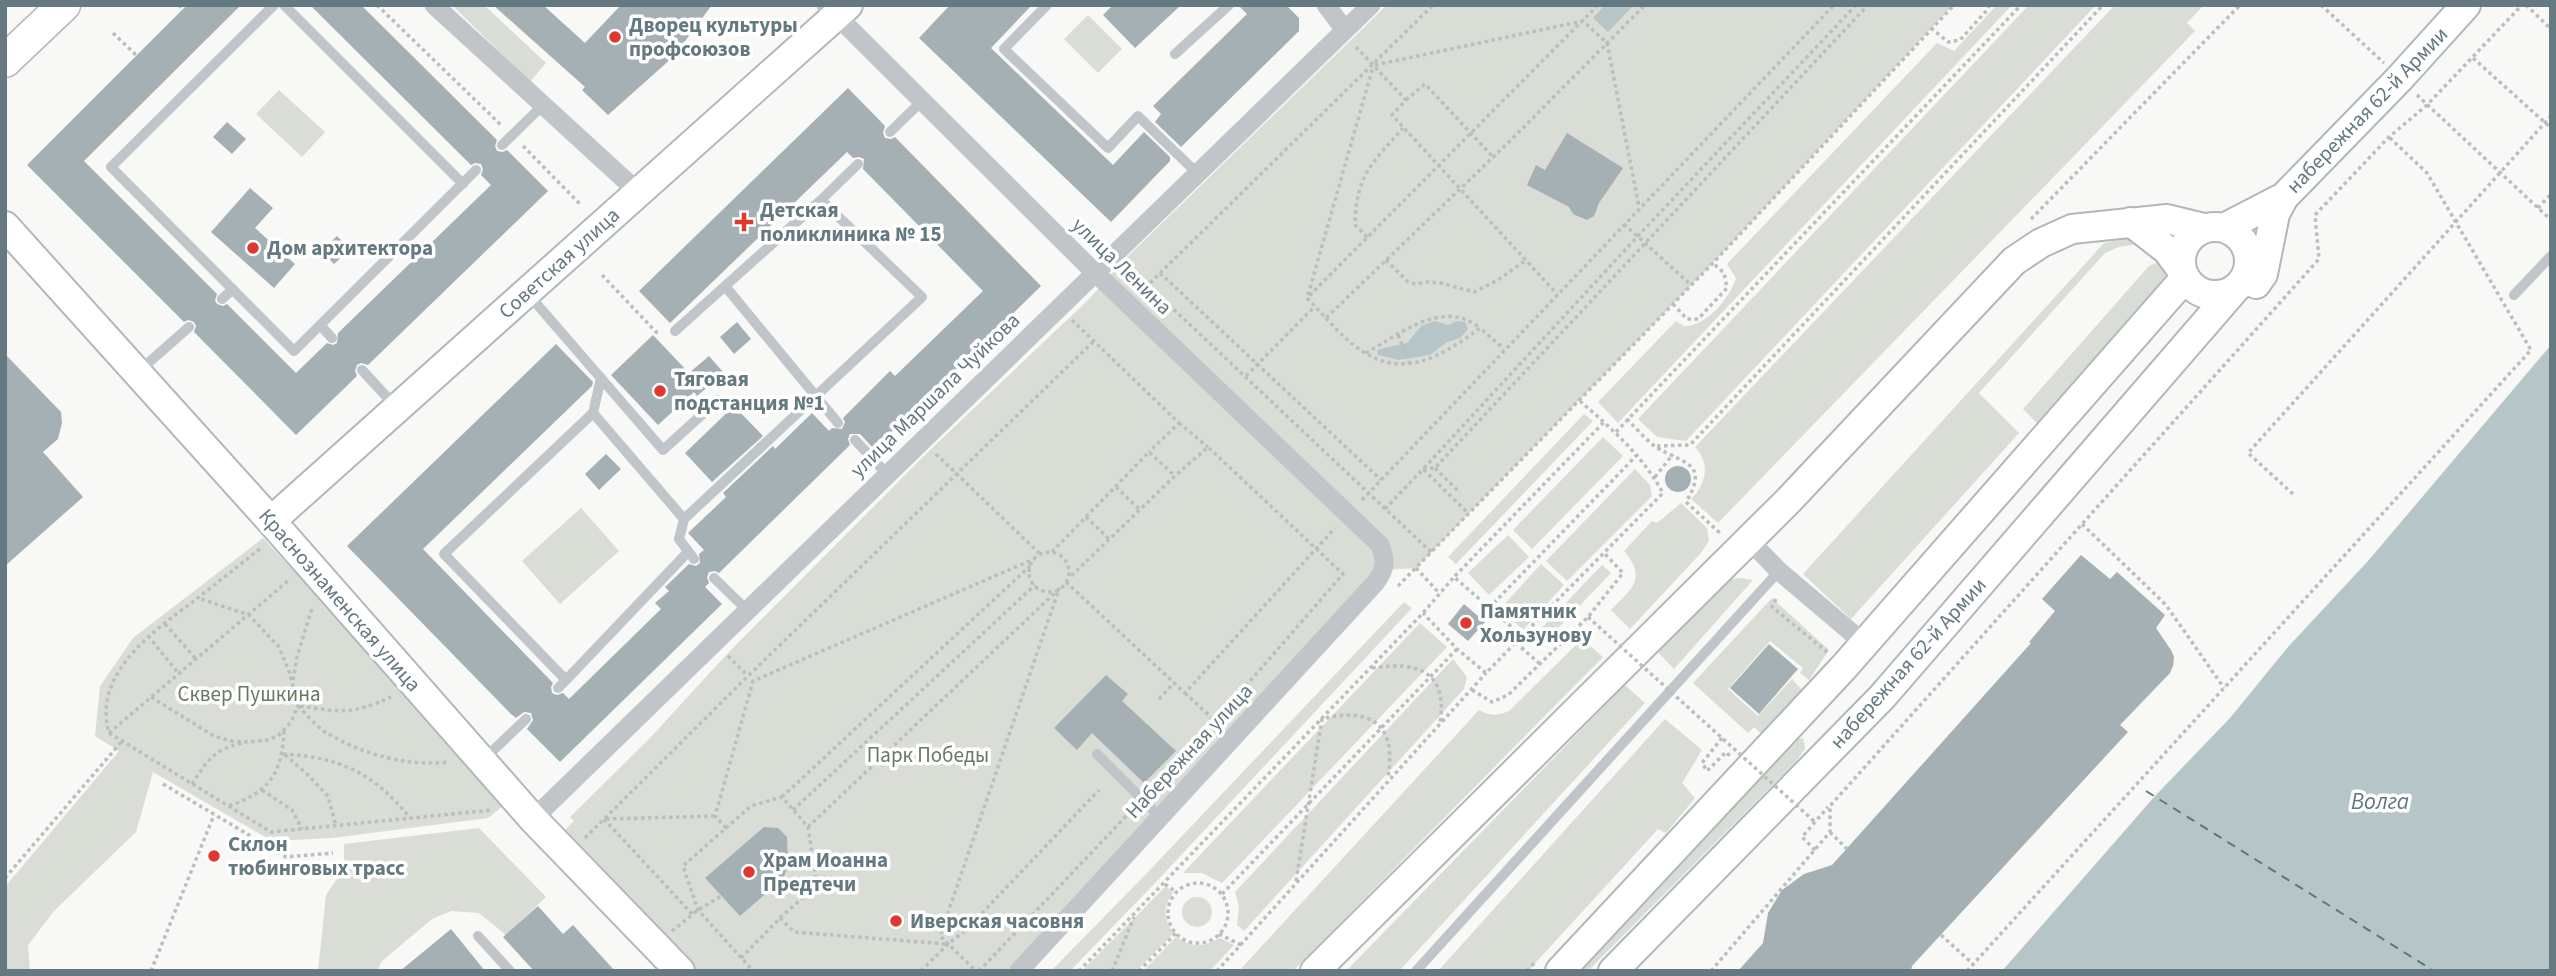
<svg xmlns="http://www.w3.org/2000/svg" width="2556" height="976" viewBox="0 0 2556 976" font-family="'Source Sans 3',sans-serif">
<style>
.green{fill:#d9ddd5}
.water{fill:#b6c5c7}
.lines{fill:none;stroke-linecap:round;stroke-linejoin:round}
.ferry{stroke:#5f787a;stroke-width:2;stroke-dasharray:9 7;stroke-linecap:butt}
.building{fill:#a4b0b3}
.secondary-casing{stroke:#afb8bb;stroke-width:32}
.primary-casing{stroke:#b1b8ba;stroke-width:35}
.path{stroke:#babec0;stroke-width:3.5;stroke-dasharray:3.5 3.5;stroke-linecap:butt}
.lane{stroke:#bfc5c8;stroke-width:10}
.street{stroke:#bfc5c8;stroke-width:19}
.secondary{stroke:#fff;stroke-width:28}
.primary{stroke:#fff;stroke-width:32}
.path-bridge{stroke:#babec0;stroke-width:3.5;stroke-dasharray:3.5 3.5;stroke-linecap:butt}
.poi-dot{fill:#df3830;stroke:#fff;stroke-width:2.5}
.labels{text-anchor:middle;stroke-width:7;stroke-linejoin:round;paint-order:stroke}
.poi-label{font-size:21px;font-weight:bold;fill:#647980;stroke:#fff;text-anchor:start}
.street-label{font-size:21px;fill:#647980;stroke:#fff}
.park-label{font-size:21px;fill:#6a7863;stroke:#fff}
.water-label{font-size:23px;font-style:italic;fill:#5f787a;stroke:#fff}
</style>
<rect width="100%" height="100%" fill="#f8f8f6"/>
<path class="green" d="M452 5H484L546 63 530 82Z
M1387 5H1953L1713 263 1416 568 1384 570 1019 971H680L554 841 574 821 570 817 651 737 726 655 931 449 1089 299 1125 259Z
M1997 5H2012L1618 423 1598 402 1676 321 1684 326C1706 327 1730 298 1736 278L1727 264 1937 43 1954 51Z
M2029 5H2096L1686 441 1657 437 1638 419Z
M2115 5H2204L2187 23 2195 31 1718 523 1691 499C1706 484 1711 464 1695 447Z
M1088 15 1122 49 1098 73 1064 39Z
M279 90 325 132 302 157 256 114Z
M2136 236 2138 244 2119 247 2105 253 1979 393 2019 433 1851 619 1803 574 2104 243Z
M2158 262 2167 269 2165 277 2037 423 2023 409 2149 266Z
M1584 414 1593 421 1456 564 1448 557Z
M1603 437 1623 456 1532 549 1513 530Z
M1635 469 1650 485 1652 496 1567 581 1546 561Z
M1681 503 1707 528 1709 541 1700 554 1630 629 1611 610C1631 589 1648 579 1624 551L1652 521 1657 523Z
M581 508 619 551 560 604 522 561Z
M1508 535 1529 557 1489 595 1468 573Z
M263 538 508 802 488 818 332 838 272 841 153 772 136 832 54 911 28 945 30 971H5V887L119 751 95 736 100 686 133 638Z
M1541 564 1564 585 1523 630 1500 609Z
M1602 565 1611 573 1540 647 1531 639Z
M1740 578 1753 580 1674 669 1657 651 1722 584 1730 579Z
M1772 598 1829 650 1809 680 1800 673 1803 668 1770 641 1728 689 1758 716 1792 679 1802 690 1793 699 1796 702 1764 736 1754 727 1748 733 1693 683Z
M1404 602 1412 608 1156 882 1070 971H1051L1148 872Z
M1420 623 1447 647 1222 883 1202 873H1183Z
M1582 639 1603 657 1293 971H1239L1479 710C1489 716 1498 716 1509 711Z
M1453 659 1467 677 1464 689 1244 931 1237 925 1239 906 1235 892Z
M1625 685 1645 703 1399 971H1346Z
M1665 719 1702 750 1682 783 1695 798 1666 833 1658 829 1528 971H1438Z
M1803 738 1805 749 1797 760 1588 971H1577L1791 740Z
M479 828 546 897 506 935 479 913 451 911 432 919 382 961 377 971H318L326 895 344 868V844Z
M1166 886 1173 893C1163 905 1163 921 1174 933L1136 971H1082Z
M1182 912a15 15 0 1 1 30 0a15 15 0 1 1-30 0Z
M1176 937C1195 948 1201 947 1220 938L1234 945 1210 971H1143Z"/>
<path class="water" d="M1605 5H1634L1608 32 1593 18Z
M1435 321 1448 325 1457 321 1465 322 1468 329 1460 338 1447 342 1430 355 1399 360 1378 355 1377 351 1380 349 1407 343 1421 326Z
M2551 345V971H2002L2155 796 2230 718 2288 647 2368 561Z"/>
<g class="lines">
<path class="ferry" d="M2146 791 2434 971"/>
</g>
<path class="building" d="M187 5H241L84 161 217 294 215 300 217 304 223 306 227 304 296 373 327 343 333 345 337 343 338 333 491 185 481 175 483 169 481 164 475 163 471 165 310 5H361L497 140 495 146 497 151 503 152 507 150 548 191 368 365 361 363 357 365 355 371 357 376 296 435 194 332 196 326 194 322 188 320 184 322 27 165Z
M493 5H543L585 43 621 5H712L673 57 608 115 582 90 585 87Z
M950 5H1032L991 48 1113 165 1144 132 1170 157V161L1111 222 919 38Z
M1113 5H1181L1135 48 1103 15Z
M1238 5H1286L1299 18V31L1181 147 1155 122 1161 114 1153 106 1247 14Z
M848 88 885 126 883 133 885 138 891 139 895 137 1041 286 874 449 860 434H850L848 439 850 445 719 573 715 571 709 572 707 577 709 583 705 587 722 604 560 762 527 729 533 720 531 713 524 712 516 718 511 714 347 546 556 344 593 382 592 386 423 549 553 683 551 687 552 693 557 695 563 693 569 699 661 609 655 603 669 591 665 587 689 564 696 566 700 563 699 554 704 550 688 533 726 497 723 493 773 446 775 449 812 413 829 431 832 428 842 429 845 422 843 418 890 371 895 376 983 291 863 169 864 159 859 157 853 158 847 152 670 323 639 291Z
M227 122 246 139 232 154 213 137Z
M1567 133 1623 168 1599 203 1594 216 1587 220 1573 214 1569 207 1527 185 1536 165 1545 170Z
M250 188 273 208 255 228 295 264 274 288 211 232Z
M337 236 350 249 334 264 321 251Z
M737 322 751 339 734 354 720 337Z
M653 335 689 373 709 356 724 373 697 396 694 392 658 425 611 375Z
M5 354 61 412 62 423 58 439 43 452 83 497 5 566Z
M734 406 763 436 712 482 685 453Z
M606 454 621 469 599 490 585 474Z
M1665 479a13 13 0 1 1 26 0a13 13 0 1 1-26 0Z
M2081 555 2110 579 2117 572 2165 615 2156 628 2171 650 2174 657 2173 666 2170 673 2120 725 2128 732 1912 966 1911 971H1738L1763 943 1768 913 1782 890 1804 874 1832 865 2031 643 2029 642 2055 611 2042 599Z
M1464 604 1485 622 1468 641 1448 624Z
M1769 644 1798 669 1759 714 1730 688Z
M1106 675 1128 694 1122 701 1176 751 1144 783 1092 733 1077 750 1054 728Z
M764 827 778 828 787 837 788 866 783 879 740 916 705 878Z
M538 906 563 934 573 925 615 971H534L503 937Z
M451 929 485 971H400Z"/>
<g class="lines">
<defs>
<path id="secondary" d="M2131 222 2167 250 2181 269
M5 226 271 521 533 819 680 971
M2181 261a34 34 0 1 1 68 0a34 34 0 1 1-68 0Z
M2224 228 2284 197 2399 79 2466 5
M2256 284 2263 274 2275 214 2284 197
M271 521 848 5
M1315 971 1789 500 2014 261 2041 243 2072 229 2167 219 2204 228
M1560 971 1844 667 2185 278
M1613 971 1882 697 2234 290"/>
<path id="primary" d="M5 61 64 5"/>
</defs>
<use href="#secondary" class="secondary-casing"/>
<use href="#primary" class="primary-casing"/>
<path class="path" d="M179 5 183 9
M377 5 502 126
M1598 5 1307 298 1326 318 1513 138 1645 5
M2321 5 2384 63
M2526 5 2551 29
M1931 28 1948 42 1960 40 1988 9 1989 5
M113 33 137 56
M1356 47 1406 100 1392 115 1557 294
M2473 58 2551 128
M1375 65 1583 21 1607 43 1639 207
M2417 95 2551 220
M1406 100 1425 84 1493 157
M523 146 580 204
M2538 208 2551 194
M2031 219 2240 5
M1624 224 1691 285
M1367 237 1355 225C1356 175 1372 163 1403 128
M1386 260 1407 281 1415 284 1428 282 1441 283 1474 292 1498 280 1526 260
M1160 273 1381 480
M602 275 656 332H660
M1308 295 1373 67
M1673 304 1687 319H1698L1727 288 1724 273 1713 263
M1326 318C1380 380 1418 375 1480 328L1504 349
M1072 320 1179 423 1149 452
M1398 335 1410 364
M1366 353C1400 334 1443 298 1480 328
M1246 376 1315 306
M1627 419C1636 428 1646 440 1656 447 1683 464 1710 462 1686 502L1720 533
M1179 423 1208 447
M1616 432 2021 5
M1657 446 1690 445 2103 5
M936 454 1040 554
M1424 468 1637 237 1856 5
M1435 468 1460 493
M1423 469 1435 468 1868 5
M1655 477 1673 454
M1116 487 1140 510
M2293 494 2248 453 2551 116
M1362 500 1834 5
M1385 509 1423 469 1468 513
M1086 517 1110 540
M2082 524 2166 605 2224 688
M260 549C238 566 217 583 195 600 154 631 92 673 109 733L271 832 492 810
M1052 552 1149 452 1175 476 1069 578
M1431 552 1148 285 1433 5
M1029 572a20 20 0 1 1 40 0a20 20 0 1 1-40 0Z
M1416 568 1440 594
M1455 576 1604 422
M1066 582 1185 693 1335 528
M1398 586 1713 263 1954 5
M1776 599 1772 607 1827 652
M1489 608 1636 456
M165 624 196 659
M148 636 179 674
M1522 636 1663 493C1643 456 1611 428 1580 401
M1516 643 1540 664
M728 656 747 675
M1372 668C1418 661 1448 671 1440 723
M293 680 297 657 312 608
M1472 690 1492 702 1508 695 1588 617 1623 573 1604 553
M1185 693 1215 721
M151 697 214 736 230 741 248 742 267 740 278 736 291 722 298 706 290 674 279 647 249 615 198 598
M1159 699 1174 683
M298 706C306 714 315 725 325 732 362 754 406 767 449 762
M300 706C341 712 351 715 391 697
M109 733 289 580
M1722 738 1702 763 1707 771 1726 752 1730 756
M283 754C340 757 374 773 410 818
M285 755 307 774 328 796 336 826
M163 784 286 857 333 853
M192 784C207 761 214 749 243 743
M262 790 292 810 302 829
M1152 790 1199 740 1343 574 1208 447 1175 476
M782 797 1030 566
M229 806C269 792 282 774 284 731
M793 810 1035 585
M604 819 693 915
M606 819 715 816
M808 827 1059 589 940 936 976 971
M726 828 715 816 753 681 1034 559
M1830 832 1847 849
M585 838 748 676 1093 342
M1815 850 1802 837 1828 807
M5 878 122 741
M1296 881 1322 719C1372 706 1397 726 1388 777
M1168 913a30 30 0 1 1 60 0a30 30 0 1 1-60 0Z
M1165 884 1176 892
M1222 894 1457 649
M780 918 794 932 946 944
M672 931 698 910 721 896
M1219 934 1241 945
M1941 935 1973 964
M741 958 780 918 817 885 808 827 782 797 751 806 683 866 698 910 753 971
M151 971 214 815
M921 971 948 944 967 929 1099 790
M979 971 1132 810
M1079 971 1423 613 1454 577 1522 636 1486 673 1457 649 1423 613
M1112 971 1134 917
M1139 971 1176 933
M1217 971 1486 673
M1527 971 1536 961
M1711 971 1830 832V806L2319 259 2315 215 2389 137 2427 105 2522 5"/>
<path class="lane" d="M274 5 111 167 294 351 476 170
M284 5 463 184
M1047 5 1004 49 1108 148 1138 116 1197 173
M1175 54 1229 5
M890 132 922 101
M502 145 543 105
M821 200 858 164
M725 286 838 423
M529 295 663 450 718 400
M2514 295 2551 256
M222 299 233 289
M320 325 332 338
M362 370 396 407
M139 371 189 327
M593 413 601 378
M855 440 887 474
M684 519 679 539 694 559
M714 578 747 610
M566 680 687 553
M558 688 566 680 444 554 593 413 684 519 922 297 821 200 675 331
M1097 754 1160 817
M483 760 526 719
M478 936 510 971
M1416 971 1779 571"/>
<path class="street" d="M434 5 638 192
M826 5 1084 262 1380 545C1386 561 1386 568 1376 582L1019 971
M1326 5 1345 30
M1748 539 1779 571 1865 644
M533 819 1371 5"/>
<use href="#secondary" class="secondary"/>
<use href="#primary" class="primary"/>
<path class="path-bridge" d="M1588 617 1815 822
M1967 971 2531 350 2427 173 2389 137"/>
</g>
<g class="poi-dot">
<circle cx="615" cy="37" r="7"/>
<path d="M740.5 211.5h7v7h7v7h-7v7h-7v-7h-7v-7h7z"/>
<circle cx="253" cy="248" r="7"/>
<circle cx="660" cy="391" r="7"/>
<circle cx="1466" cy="623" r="7"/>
<circle cx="214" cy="856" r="7"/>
<circle cx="749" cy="872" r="7"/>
<circle cx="896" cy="921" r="7"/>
</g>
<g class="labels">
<g class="poi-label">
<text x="629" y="32">Дворец культуры<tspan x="629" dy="24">профсоюзов</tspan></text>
<text x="760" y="217">Детская<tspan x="760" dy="24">поликлиника № 15</tspan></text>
<text x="267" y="255">Дом архитектора</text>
<text x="674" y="386">Тяговая<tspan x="674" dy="24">подстанция №1</tspan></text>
<text x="1480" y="618">Памятник<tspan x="1480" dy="24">Хользунову</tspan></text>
<text x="228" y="851">Склон<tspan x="228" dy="24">тюбинговых трасс</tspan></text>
<text x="763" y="867">Храм Иоанна<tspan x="763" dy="24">Предтечи</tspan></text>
<text x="910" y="928">Иверская часовня</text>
</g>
<g class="street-label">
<text transform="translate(2367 110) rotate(-46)" y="7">набережная 62-й Армии</text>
<text transform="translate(559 263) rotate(-42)" y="7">Советская улица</text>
<text transform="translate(1122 266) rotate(44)" y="7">улица Ленина</text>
<text transform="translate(935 395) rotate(-44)" y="7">улица Маршала Чуйкова</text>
<text transform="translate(340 600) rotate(49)" y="7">Краснознаменская улица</text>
<text transform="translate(1908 663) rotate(-48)" y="7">набережная 62-й Армии</text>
<text transform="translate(1189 751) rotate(-47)" y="7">Набережная улица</text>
</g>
<g class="park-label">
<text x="249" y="701">Сквер Пушкина</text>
<text x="928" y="762">Парк Победы</text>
</g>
<g class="water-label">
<text x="2380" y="809">Волга</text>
</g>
</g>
<rect width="2556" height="976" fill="none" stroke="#647980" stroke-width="14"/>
</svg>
